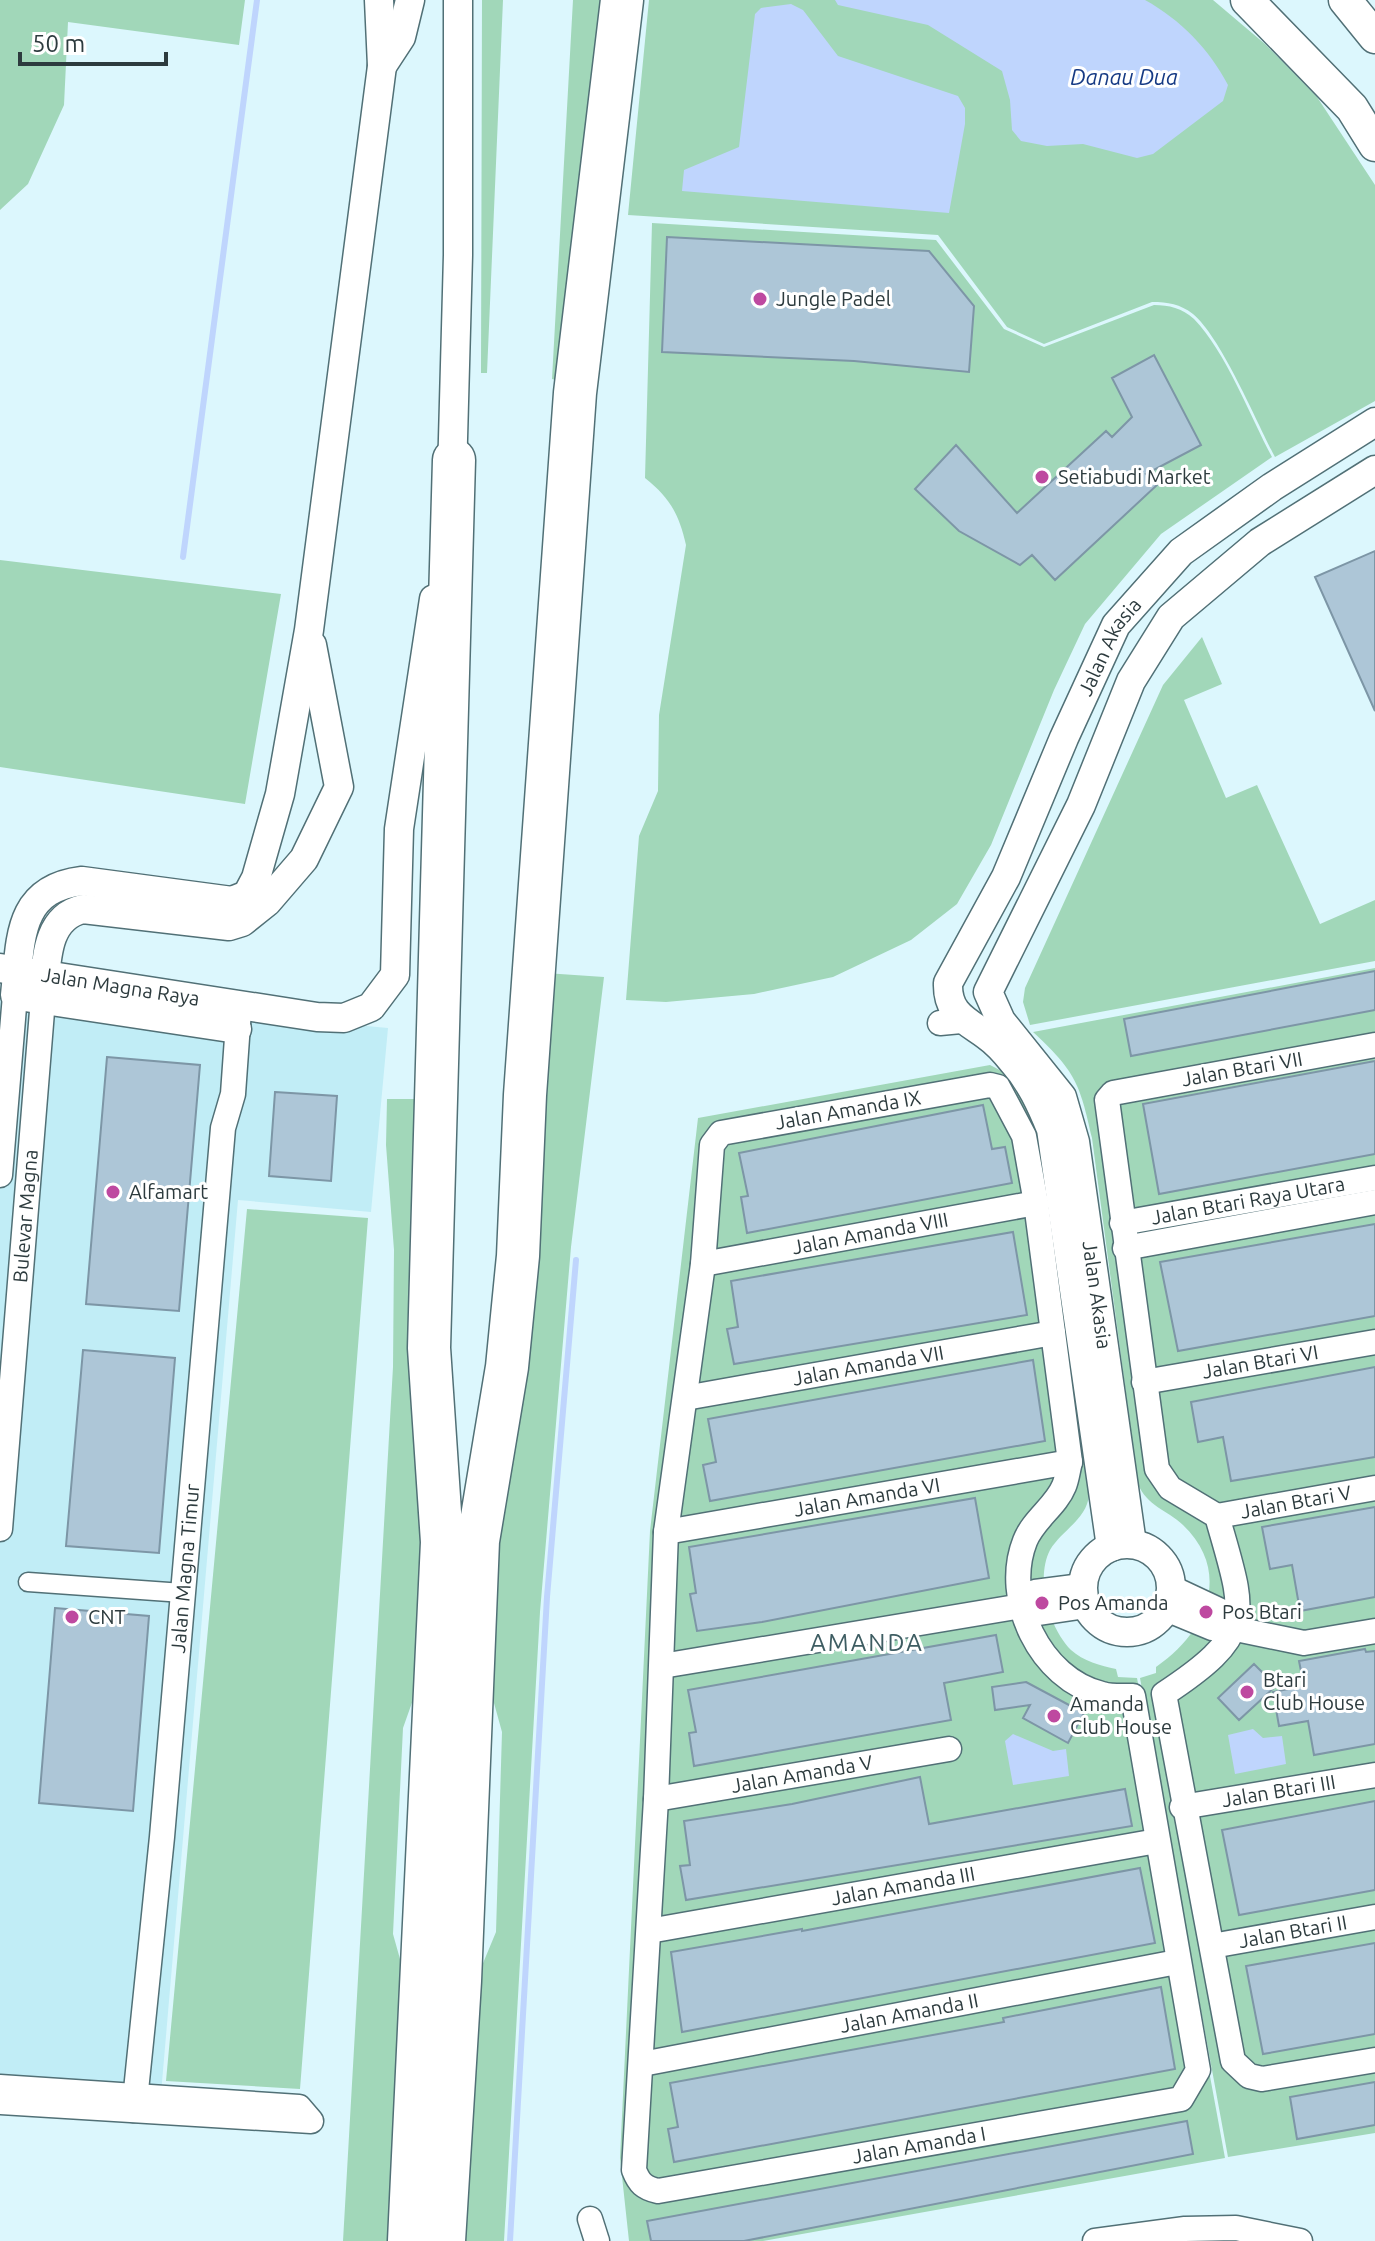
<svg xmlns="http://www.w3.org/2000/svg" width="1375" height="2241" viewBox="0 0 1375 2241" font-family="Ubuntu,sans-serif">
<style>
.built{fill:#c1edf6}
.green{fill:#a1d7b9}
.water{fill:#bfd5fd}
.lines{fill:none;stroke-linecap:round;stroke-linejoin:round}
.stream{stroke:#bfd5fd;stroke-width:6}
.building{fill:#adc6d7;stroke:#7d96a6;stroke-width:2}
.pedestrian-casing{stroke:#517076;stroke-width:21}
.minor-casing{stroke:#517076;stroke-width:27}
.tertiary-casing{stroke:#517076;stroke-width:31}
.secondary-casing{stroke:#517076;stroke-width:35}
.motorway-casing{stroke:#517076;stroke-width:45}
.pedestrian{stroke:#fff;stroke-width:18}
.minor{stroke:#fff;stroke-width:24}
.tertiary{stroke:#fff;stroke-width:28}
.secondary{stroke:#fff;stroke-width:32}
.motorway{stroke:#fff;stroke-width:42}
.poi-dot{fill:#be49a0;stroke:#fff;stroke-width:3}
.labels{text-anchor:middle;stroke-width:6;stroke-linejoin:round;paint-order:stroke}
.poi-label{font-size:20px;fill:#2d3b3e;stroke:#fff;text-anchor:start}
.street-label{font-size:20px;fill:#2d3b3e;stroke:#fff}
.water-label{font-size:22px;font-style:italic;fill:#163a84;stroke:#fff}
.quarter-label{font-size:24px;letter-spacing:2px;fill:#3e5d62;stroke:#fff}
</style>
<rect width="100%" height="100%" fill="#dcf7fd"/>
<path class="built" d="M0 992 388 1028 371 1212 238 1200 159 2117 0 2108Z"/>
<path class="green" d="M0 0H245L239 45 68 22 64 105 28 184 0 210Z
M482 0H503L487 373H481Z
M573 0H607L559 381 552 379Z
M649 0H1213L1265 44 1317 97 1375 185V401L1275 457C1257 423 1221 337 1193 314 1180 304 1168 302 1152 302L1044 344 1007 327 938 235 628 215Z
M652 223 936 240 1004 329 1044 347 1154 305C1169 305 1182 308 1194 319 1226 352 1250 416 1272 457L1161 534 1085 624 1054 690 991 845 957 904 911 940 833 977 754 994 666 1002 626 1000 639 836 658 791 659 715 686 545C679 514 670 498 645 478Z
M0 560 281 594 245 804 0 767Z
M1202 637 1222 684 1184 700 1226 798 1257 785 1320 924 1375 900V961L1030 1025 1023 1002 1025 988 1163 685Z
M1375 968V2133L1228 2157 1140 1678 1156 1673V1667C1206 1633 1233 1573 1183 1525 1167 1510 1147 1506 1138 1484L1092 1138C1080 1083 1075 1071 1033 1032Z
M545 973 604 977 571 1247 540 1612 504 2241H465L476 1980 496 1932 502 1732 489 1685 496 1551Z
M990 1065C1025 1081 1033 1115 1043 1150L1089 1495C1087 1519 1062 1530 1050 1550 1035 1579 1049 1628 1071 1650 1083 1661 1101 1666 1116 1669L1118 1677 1137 1678 1225 2158 763 2241H629L620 2158 650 1531 698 1118Z
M387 1099H415L424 1513 420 1680 403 1728 393 1934 405 1977 392 2241H343L393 1367 394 1250 386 1145Z
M247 1209 368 1218 300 2089 166 2081Z"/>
<path class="water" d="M835 0H1145C1181 20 1209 49 1228 85L1223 101 1153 154 1137 158 1083 144 1047 146 1021 141 1012 130 1010 100 1002 71 928 25 838 5Z
M791 4 803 10 838 56 958 96 965 108V124L949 213 682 191 684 170 739 147 755 14 761 8Z
M1253 1729 1263 1738 1282 1736 1286 1764 1235 1774 1228 1735Z
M1013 1734 1053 1751 1066 1749 1069 1776 1013 1785 1005 1741Z"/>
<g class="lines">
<path class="stream" d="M183 557 257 0
M510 2241 547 1597 576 1260"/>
</g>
<path class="building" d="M667 237 929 251 974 306 969 372 854 361 662 352Z
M1154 355 1201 445 1146 474 1157 485 1055 580 1032 555 1020 565 959 531 915 489 956 445 1017 513 1106 431 1112 437 1132 417 1112 378Z
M1375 551V711L1315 577Z
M1375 971V1010L1131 1056 1124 1019Z
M107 1057 200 1065 179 1311 86 1304Z
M1375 1061V1154L1159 1194 1143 1104Z
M275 1092 337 1096 331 1181 269 1176Z
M983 1105 992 1149 1005 1147 1012 1183 747 1233 741 1197 748 1196 739 1153Z
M1375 1224V1316L1178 1351 1160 1262Z
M1013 1232 1027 1315 734 1364 727 1329 738 1327 731 1281Z
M83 1350 175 1358 159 1553 66 1546Z
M1033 1360 1045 1441 710 1501 703 1465 716 1462 708 1419Z
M1375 1367V1457L1231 1481 1223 1437 1198 1442 1191 1402Z
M975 1498 989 1578 762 1622 697 1631 690 1594 696 1593 689 1547Z
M1375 1507V1597L1300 1611 1292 1565 1270 1569 1262 1527Z
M55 1608 149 1616 133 1811 39 1803Z
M996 1635 1003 1672 944 1683 951 1720 694 1766 689 1733 696 1732 688 1690Z
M1365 1649 1366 1652 1375 1651V1744L1314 1755 1308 1721 1279 1726 1273 1692 1304 1686 1299 1661Z
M1254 1664 1276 1686 1239 1720 1218 1698Z
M1026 1682 1084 1713 1068 1743 1023 1718 1030 1705 995 1710 992 1687Z
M920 1777 929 1824 1125 1789 1132 1826 686 1900 680 1866 690 1865 684 1821 792 1804Z
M1375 1801V1890L1239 1915 1222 1830Z
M1140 1868 1155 1943 682 2032 671 1952 802 1929V1931Z
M1375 1943V2034L1263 2054 1246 1966Z
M1161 1987 1175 2069 674 2162 668 2129 678 2127 670 2083 1004 2022 1003 2018Z
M1375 2082V2125L1297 2139 1290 2097Z
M1187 2121 1193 2154 744 2241H651L647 2221Z"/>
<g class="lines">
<defs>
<path id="pedestrian" d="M28 1582 183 1593"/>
<g id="minor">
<path d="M940 1023 961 1021"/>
<path d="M1375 1045 1113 1093 1107 1100 1157 1469 1170 1488 1217 1516C1245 1615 1258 1632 1164 1694L1233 2061 1249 2076 1262 2079 1375 2060"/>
<path d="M990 1085 998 1087 1024 1136 1036 1203 1070 1462C1068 1469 1067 1479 1064 1486 1056 1506 1033 1520 1025 1541 1002 1599 1040 1679 1102 1694 1111 1697 1123 1696 1133 1696L1198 2070 1181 2099 658 2191C644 2188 639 2183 634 2170L656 1799 666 1532 703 1264 712 1145 721 1133Z"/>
<path d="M0 1175 15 995"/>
<path id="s1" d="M1122 1223 1375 1178"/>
<path d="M1125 1248 1375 1202"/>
<path id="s2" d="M703 1264 1036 1203"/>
<path id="s3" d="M1144 1382 1375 1342"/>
<path id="s4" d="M685 1398 1053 1333"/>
<path id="s5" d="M1217 1516 1375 1488"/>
<path id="s6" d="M0 1529 43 999"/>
<path id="s7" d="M666 1532 1070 1462"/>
<path d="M1172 1588 1221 1611 1236 1629"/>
<path d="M1022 1606 1035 1592 1082 1586"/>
<path d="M1022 1606 1039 1613 1086 1606"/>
<path d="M1166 1609 1212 1628 1236 1629 1304 1643 1375 1631"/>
<path d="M662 1666 1022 1606"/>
<path id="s8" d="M656 1799 949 1749"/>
<path id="s9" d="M1182 1807 1375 1775"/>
<path id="s10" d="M649 1931 1157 1841"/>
<path id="s11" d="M1212 1946 1375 1917"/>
<path id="s12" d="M642 2064 1177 1962"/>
<path d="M0 2087 299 2107 311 2121 0 2102"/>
<path id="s13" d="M134 2110 162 1837 223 1128 233 1094 239 1010"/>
<path d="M590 2219 597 2241"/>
<path d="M1095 2241 1185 2229 1236 2228 1300 2241"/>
</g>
<g id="tertiary">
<path d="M382 66 401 37 410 0"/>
<path d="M452 475 458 255V0"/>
<path id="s14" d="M0 968 317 1017 344 1018 371 1007 395 975 399 829 434 599"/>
<path d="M15 995C21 941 16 889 82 881L232 901 247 895 256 878 280 794 309 630 382 66 379 0"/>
<path d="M25 997 237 1029"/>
<path d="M43 999C47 967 43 918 83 909L229 926 242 922 267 902 304 859 339 787 312 645"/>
<circle cx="1127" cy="1588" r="44"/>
<path d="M1132 1544 1075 1142 1062 1097 1001 1021 988 992 1081 805 1131 681 1171 617 1260 542 1375 470"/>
<path id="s15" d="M1111 1547 1051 1129C1041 1105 1031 1082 1013 1062 1006 1053 996 1042 986 1035 965 1020 947 1013 948 983L1006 877 1064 738 1116 625 1181 552 1272 487 1375 422"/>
</g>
<path id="secondary" d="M1247 0 1352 108 1375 145
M1345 0 1375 37"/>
<path id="motorway" d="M409 2241 442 1542 429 1348 454 460
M444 2241 460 1981 478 1541 507 1367 518 1256 525 1095 575 393 622 0"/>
</defs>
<use href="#pedestrian" class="pedestrian-casing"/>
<use href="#minor" class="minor-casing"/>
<use href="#tertiary" class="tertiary-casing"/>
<use href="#secondary" class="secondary-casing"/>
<use href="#motorway" class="motorway-casing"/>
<use href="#pedestrian" class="pedestrian"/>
<use href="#minor" class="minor"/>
<use href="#tertiary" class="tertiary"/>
<use href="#secondary" class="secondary"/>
<use href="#motorway" class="motorway"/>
</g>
<g class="poi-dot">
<circle cx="760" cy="299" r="8"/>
<circle cx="1042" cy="477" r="8"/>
<circle cx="113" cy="1192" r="8"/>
<circle cx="1042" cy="1603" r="8"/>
<circle cx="1206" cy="1612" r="8"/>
<circle cx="72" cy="1617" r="8"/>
<circle cx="1247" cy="1692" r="8"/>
<circle cx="1054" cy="1716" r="8"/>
</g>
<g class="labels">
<g class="poi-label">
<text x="776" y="306">Jungle Padel</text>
<text x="1058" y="484">Setiabudi Market</text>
<text x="129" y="1199">Alfamart</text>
<text x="1058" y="1610">Pos Amanda</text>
<text x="1222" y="1619">Pos Btari</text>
<text x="88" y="1624">CNT</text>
<text x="1263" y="1687">Btari<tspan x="1263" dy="23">Club House</tspan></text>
<text x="1070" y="1711">Amanda<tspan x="1070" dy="23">Club House</tspan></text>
</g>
<g class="street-label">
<text dy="7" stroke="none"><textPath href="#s15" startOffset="980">Jalan Akasia</textPath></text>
<text dy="7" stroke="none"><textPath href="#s14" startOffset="122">Jalan Magna Raya</textPath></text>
<text transform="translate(1242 1069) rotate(-10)" y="7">Jalan Btari VII</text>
<text transform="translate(848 1110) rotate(-10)" y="7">Jalan Amanda IX</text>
<text dy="7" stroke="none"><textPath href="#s1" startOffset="128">Jalan Btari Raya Utara</textPath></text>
<text dy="7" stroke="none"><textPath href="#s6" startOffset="314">Bulevar Magna</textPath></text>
<text dy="7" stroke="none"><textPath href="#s2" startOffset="170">Jalan Amanda VIII</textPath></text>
<text transform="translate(1097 1295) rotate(82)" y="7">Jalan Akasia</text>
<text dy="7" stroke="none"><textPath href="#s3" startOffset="118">Jalan Btari VI</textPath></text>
<text dy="7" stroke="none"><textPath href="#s4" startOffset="186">Jalan Amanda VII</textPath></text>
<text dy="7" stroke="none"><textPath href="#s7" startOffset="204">Jalan Amanda VI</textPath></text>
<text dy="7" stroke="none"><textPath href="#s5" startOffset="80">Jalan Btari V</textPath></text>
<text dy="7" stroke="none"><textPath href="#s13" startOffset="544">Jalan Magna Timur</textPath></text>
<text dy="7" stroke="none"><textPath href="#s8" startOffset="148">Jalan Amanda V</textPath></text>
<text dy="7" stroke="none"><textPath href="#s9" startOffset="98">Jalan Btari III</textPath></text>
<text dy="7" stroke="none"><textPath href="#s10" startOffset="258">Jalan Amanda III</textPath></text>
<text dy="7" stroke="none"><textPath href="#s11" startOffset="82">Jalan Btari II</textPath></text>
<text dy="7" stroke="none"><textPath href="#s12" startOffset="272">Jalan Amanda II</textPath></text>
<text transform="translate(919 2145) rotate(-10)" y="7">Jalan Amanda I</text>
</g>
<g class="water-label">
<text x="1124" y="85">Danau Dua</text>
</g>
<g class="quarter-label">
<text x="867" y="1651">AMANDA</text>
</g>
</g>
<path d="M20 52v12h146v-12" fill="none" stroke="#2d3b3e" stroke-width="4"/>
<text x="32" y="52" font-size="24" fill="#2d3b3e" stroke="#ffffff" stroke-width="6" paint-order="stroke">50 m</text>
</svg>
